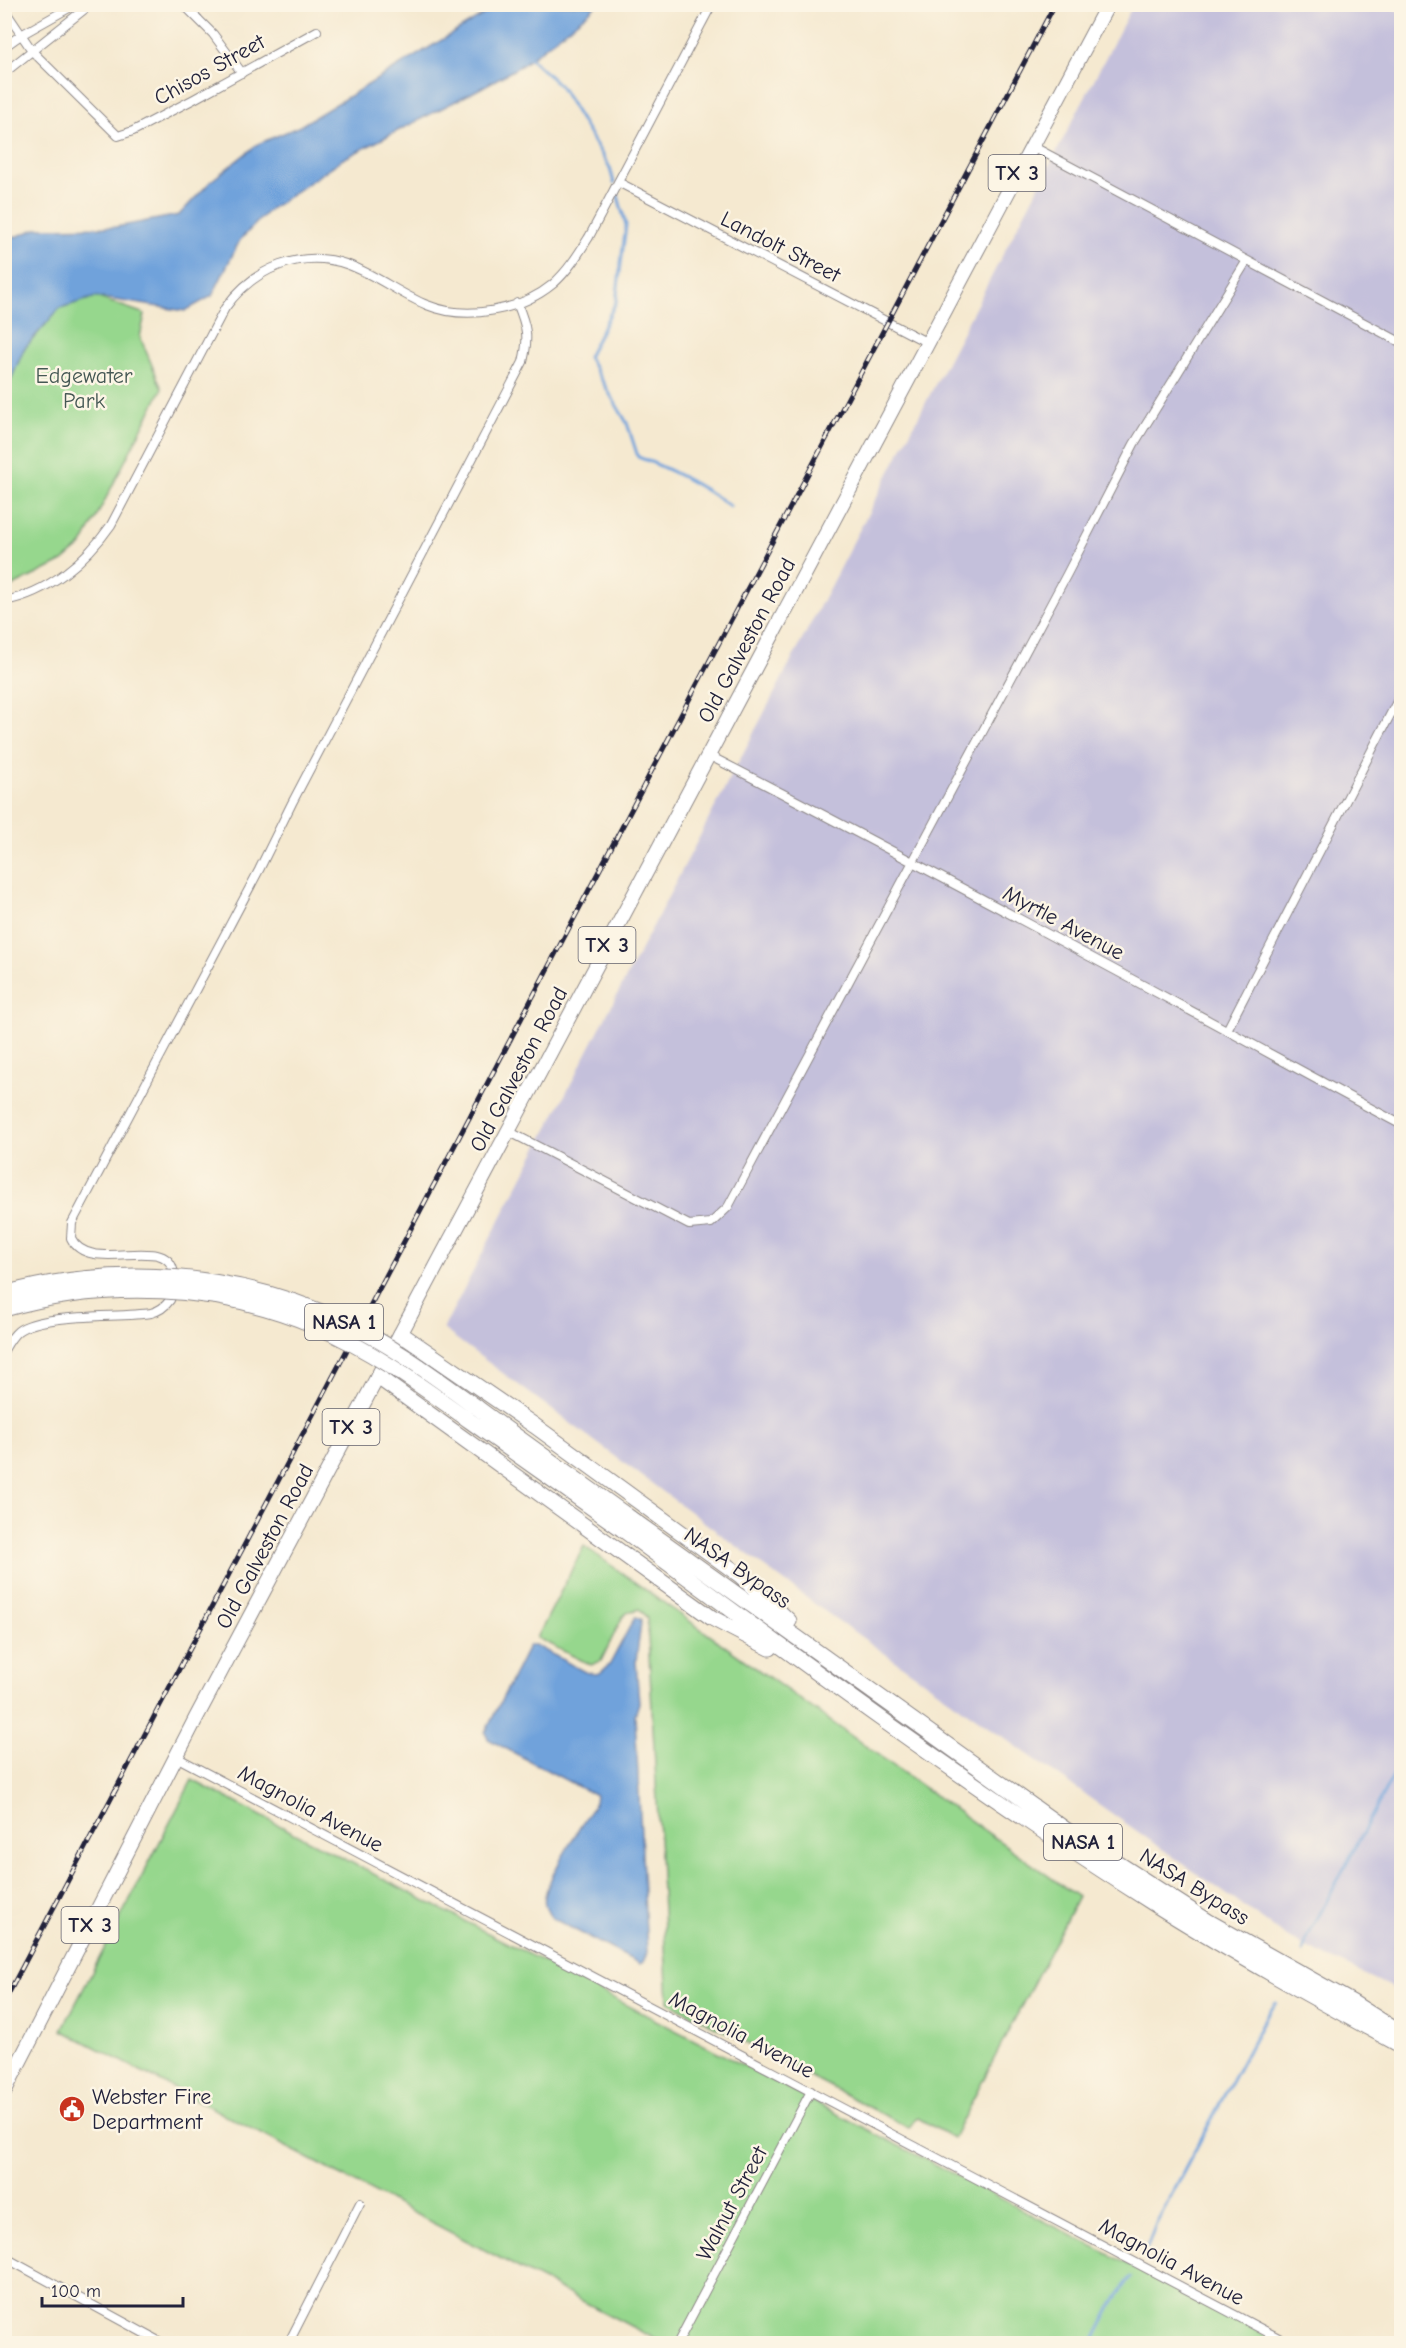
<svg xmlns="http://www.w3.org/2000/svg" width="1406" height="2348" viewBox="0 0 1406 2348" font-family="'Comic Neue',sans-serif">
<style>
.industrial{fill:#c4c0db}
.green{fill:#96d78d;stroke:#5c7c64;stroke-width:1.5}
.water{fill:#70a2db;stroke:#49628b;stroke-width:1.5}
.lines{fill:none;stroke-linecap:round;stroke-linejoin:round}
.stream{stroke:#70a2db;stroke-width:3}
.street-casing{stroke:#8c8686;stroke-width:10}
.primary-casing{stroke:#8c8686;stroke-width:16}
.highway-casing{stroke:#8c8686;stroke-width:17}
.street{stroke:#fff;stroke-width:8}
.primary{stroke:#fff;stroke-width:14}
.highway{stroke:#fff;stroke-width:15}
.rail-casing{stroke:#22223b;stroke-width:5}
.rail{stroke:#fcf5e5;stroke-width:3;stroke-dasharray:9;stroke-linecap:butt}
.highway-bridge-casing{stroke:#8c8686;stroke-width:17;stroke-linecap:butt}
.highway-bridge{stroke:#fff;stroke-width:15}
.labels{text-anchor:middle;stroke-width:5;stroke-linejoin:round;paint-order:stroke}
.shield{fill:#fcf5e5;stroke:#63616e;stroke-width:1.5}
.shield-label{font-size:21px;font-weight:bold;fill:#22223b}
.street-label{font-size:22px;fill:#22223b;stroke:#fcf5e5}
.park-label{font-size:22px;fill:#455854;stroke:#fcf5e5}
.poi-label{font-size:22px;fill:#22223b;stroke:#fcf5e5;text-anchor:start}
</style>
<rect width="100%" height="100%" fill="#fcf5e5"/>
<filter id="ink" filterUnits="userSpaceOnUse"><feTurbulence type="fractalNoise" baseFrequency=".0167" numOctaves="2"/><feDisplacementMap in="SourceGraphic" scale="12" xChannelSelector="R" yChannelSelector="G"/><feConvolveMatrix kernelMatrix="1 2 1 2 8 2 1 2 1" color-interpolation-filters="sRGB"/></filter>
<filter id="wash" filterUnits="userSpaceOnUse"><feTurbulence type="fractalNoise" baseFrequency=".008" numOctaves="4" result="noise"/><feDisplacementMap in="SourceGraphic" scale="24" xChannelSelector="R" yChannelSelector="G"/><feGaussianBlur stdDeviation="1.35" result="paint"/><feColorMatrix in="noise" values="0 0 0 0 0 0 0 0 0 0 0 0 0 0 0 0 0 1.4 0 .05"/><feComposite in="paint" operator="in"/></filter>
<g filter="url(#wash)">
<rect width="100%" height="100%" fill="#f5e9d0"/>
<path class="industrial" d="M1383 4 1401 12V1992L1290 1939 823 1610 443 1329 1133 5Z"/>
<path class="green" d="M96 297 145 314 140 337 162 389 82 545 63 561 5 590V394L24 349 60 308Z
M584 1546 1078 1897 953 2138 918 2118 915 2119 909 2128 668 2002 647 1618 639 1609 628 1612 622 1618 601 1661 591 1665 537 1638Z
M192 1780 1280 2343H663L62 2030Z"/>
<path class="water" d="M496 5H596L589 12 522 65 481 88 343 159 268 211 240 240 212 296 185 311 96 297 60 308 24 349 5 394V241L38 228 116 227 179 215 211 181 258 144 300 126 488 12Z
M635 1617 641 1619V1623L636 1661 639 1703 635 1715 647 1953 643 1962 640 1964 552 1918C547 1912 543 1904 545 1896 550 1872 582 1825 595 1802L596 1796 488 1739 485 1733 529 1645H535L585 1672 595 1674 600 1673 610 1664Z"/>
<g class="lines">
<path class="stream" d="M528 56 560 86 610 168 614 183
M616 189 626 225 616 302 588 357 627 423 638 457C671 469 701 486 730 506
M1303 1952 1306 1940 1402 1759
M1145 2252 1156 2224 1264 2020 1276 2003
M1092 2344 1114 2301 1131 2277"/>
</g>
</g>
<g filter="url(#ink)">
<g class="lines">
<defs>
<path id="street" d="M183 4 213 34 242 73
M4 9 33 52 118 136 133 131 194 99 317 31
M4 47 21 35 76 4
M4 73 91 4
M1032 146 1402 343
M618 182 928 343
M4 601C48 593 86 561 111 525L225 308C254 268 301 248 349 265 376 275 400 294 427 305 466 321 520 311 553 284 568 271 579 253 589 237L712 4
M708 755C866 836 1022 920 1178 1004 1253 1044 1326 1085 1402 1125
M1227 1030 1402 692
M508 1131 689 1225 711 1223 728 1207 1067 574 1134 444 1246 262
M4 1350C8 1343 12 1336 18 1331 43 1313 119 1318 151 1313 159 1311 165 1307 170 1300 173 1293 174 1284 174 1277 173 1228 90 1278 71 1238L72 1223 259 870 292 803 523 362C529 337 527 327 517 303
M176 1757 1290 2344
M4 2257 164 2344
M288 2344 360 2203
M677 2344 811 2091"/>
<path id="primary" d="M4 2092 196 1718 1108 4"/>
<path id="highway" d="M401 1334 535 1426 741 1576 789 1621
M378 1377 712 1618 770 1648
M630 1518 1066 1830 1209 1922 1353 2003 1402 2034
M622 1529C796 1658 970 1787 1153 1903 1234 1954 1318 2000 1402 2046"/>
</defs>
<use href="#street" class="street-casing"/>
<use href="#primary" class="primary-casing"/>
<use href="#highway" class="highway-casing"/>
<use href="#street" class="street"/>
<use href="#primary" class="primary"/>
<use href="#highway" class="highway"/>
<defs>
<path id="rail" d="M4 2002 1055 4"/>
</defs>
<use href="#rail" class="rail-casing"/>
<use href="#rail" class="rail"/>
<defs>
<path id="highway-bridge" d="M4 1294C115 1263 237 1272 342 1321 391 1344 435 1377 479 1409 529 1446 580 1482 630 1518
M4 1309C105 1280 219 1284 316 1326 372 1350 421 1386 470 1421 521 1457 571 1493 622 1529"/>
</defs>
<use href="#highway-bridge" class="highway-bridge-casing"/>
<use href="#highway-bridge" class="highway-bridge"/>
</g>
</g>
<defs>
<symbol id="civic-disc" viewBox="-11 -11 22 22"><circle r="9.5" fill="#c8321e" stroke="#fcf5e5"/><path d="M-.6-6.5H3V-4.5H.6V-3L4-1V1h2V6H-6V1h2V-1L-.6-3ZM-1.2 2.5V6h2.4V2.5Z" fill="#fff"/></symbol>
</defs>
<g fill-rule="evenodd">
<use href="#civic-disc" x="57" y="2094" width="30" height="30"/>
</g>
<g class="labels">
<g class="shield">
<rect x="988.5" y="155" width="57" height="36" rx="4.5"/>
<rect x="578.5" y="927" width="57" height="36" rx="4.5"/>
<rect x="305" y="1304" width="78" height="36" rx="4.5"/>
<rect x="322.5" y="1409" width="57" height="36" rx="4.5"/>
<rect x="1044" y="1824" width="78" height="36" rx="4.5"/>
<rect x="61.5" y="1907" width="57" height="36" rx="4.5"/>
</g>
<g class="shield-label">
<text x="1017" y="180">TX 3</text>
<text x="607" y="952">TX 3</text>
<text x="344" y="1329">NASA 1</text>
<text x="351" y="1434">TX 3</text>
<text x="1083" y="1849">NASA 1</text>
<text x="90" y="1932">TX 3</text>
</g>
<g class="street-label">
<text transform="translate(209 69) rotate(-29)" y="8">Chisos Street</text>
<text transform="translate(781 246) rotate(27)" y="8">Landolt Street</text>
<text transform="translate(746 640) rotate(-62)" y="8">Old Galveston Road</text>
<text transform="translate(1064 922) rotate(28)" y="8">Myrtle Avenue</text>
<text transform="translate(518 1069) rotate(-62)" y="8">Old Galveston Road</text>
<text transform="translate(264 1546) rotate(-62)" y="8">Old Galveston Road</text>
<text transform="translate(738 1567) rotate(35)" y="8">NASA Bypass</text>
<text transform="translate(311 1808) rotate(28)" y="8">Magnolia Avenue</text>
<text transform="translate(1195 1886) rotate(32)" y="8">NASA Bypass</text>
<text transform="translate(742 2034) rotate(28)" y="8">Magnolia Avenue</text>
<text transform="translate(731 2203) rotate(-62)" y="8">Walnut Street</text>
<text transform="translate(1172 2261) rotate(28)" y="8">Magnolia Avenue</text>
</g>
<g class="park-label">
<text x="84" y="383">Edgewater<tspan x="84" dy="25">Park</tspan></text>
</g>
<g class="poi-label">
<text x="92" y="2104">Webster Fire<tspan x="92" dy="25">Department</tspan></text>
</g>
</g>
<rect width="1406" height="2348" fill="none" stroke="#fcf5e5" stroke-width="24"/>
<path d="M42 2297v9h141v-9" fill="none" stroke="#22223b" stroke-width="3"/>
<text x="51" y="2297" font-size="18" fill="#22223b" stroke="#fcf5e5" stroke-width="4.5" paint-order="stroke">100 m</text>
</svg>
